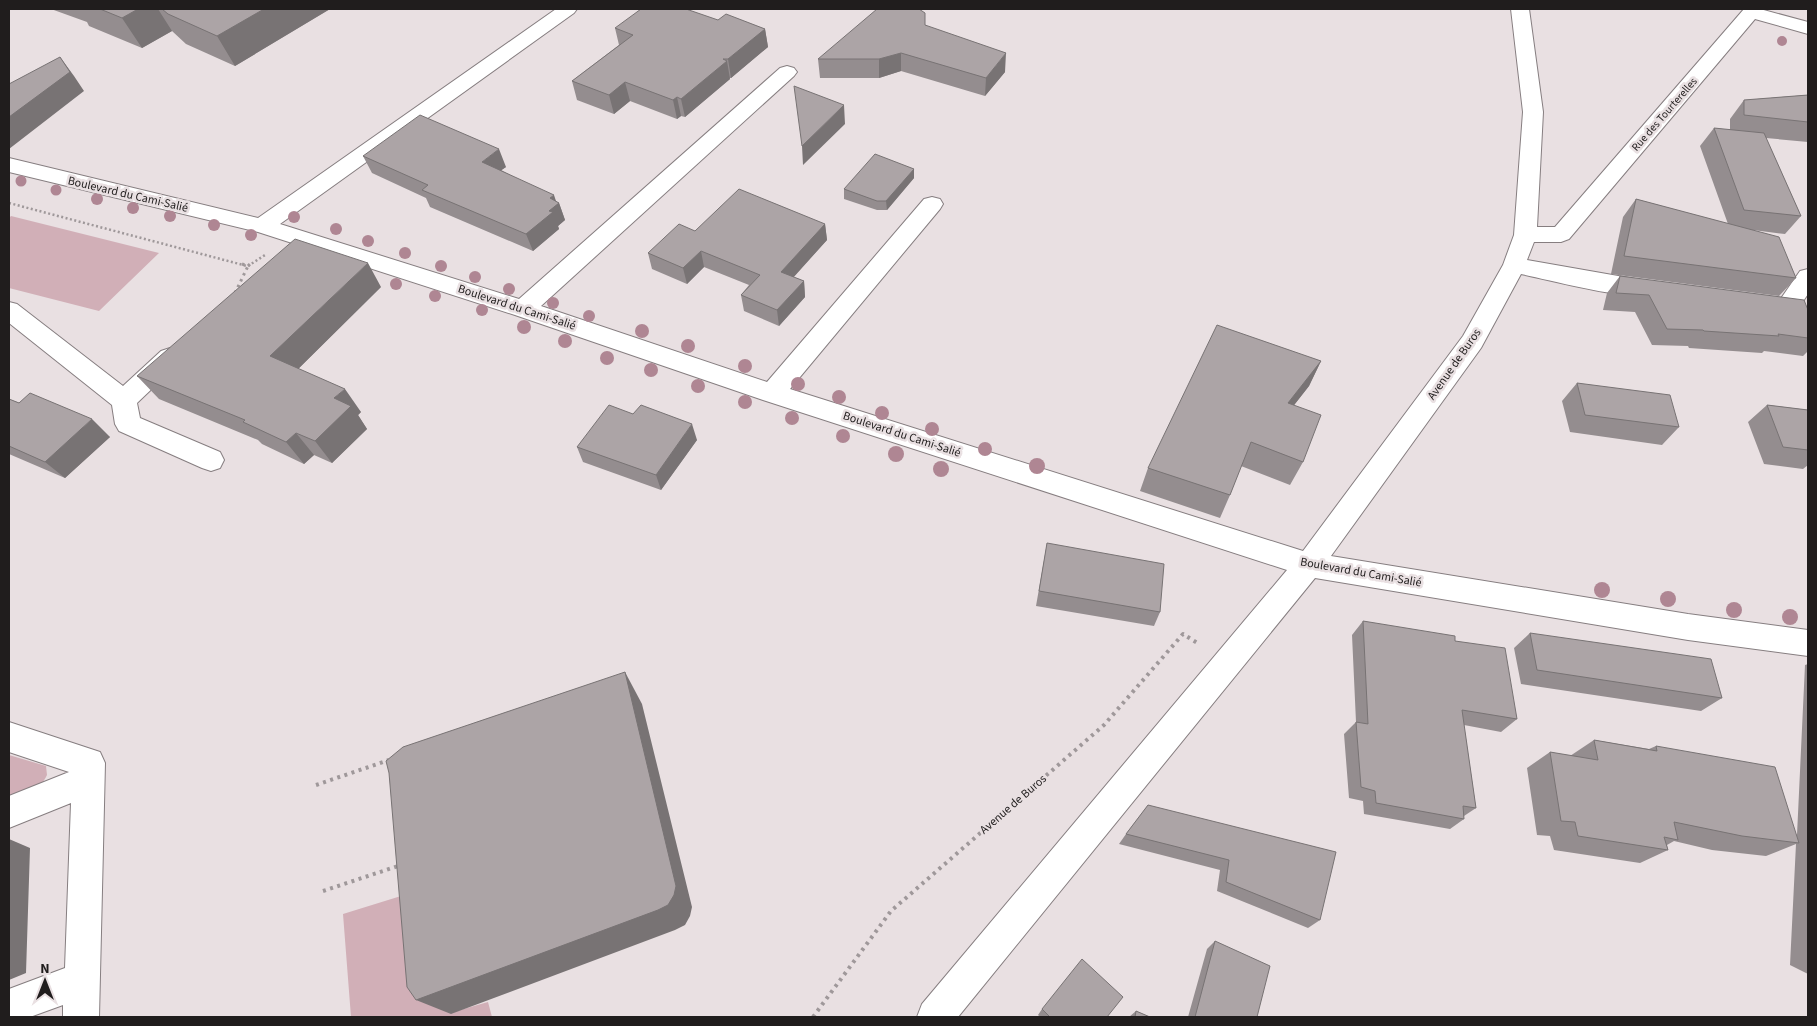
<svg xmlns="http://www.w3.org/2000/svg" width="1817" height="1026" viewBox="0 0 1817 1026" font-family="'Source Sans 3',sans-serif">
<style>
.green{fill:#d1afb7}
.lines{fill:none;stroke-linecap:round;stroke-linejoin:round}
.minor-casing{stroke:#867e80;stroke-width:2}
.path-far2{stroke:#9f989a;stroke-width:2.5;stroke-dasharray:2 2.5;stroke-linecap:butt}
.path-far1{stroke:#9f989a;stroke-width:3;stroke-dasharray:2.5 4;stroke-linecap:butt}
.path{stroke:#9f989a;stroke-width:4;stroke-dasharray:3 4.5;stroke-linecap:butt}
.minor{fill:#fff;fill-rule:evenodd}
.tree{fill:#af8693}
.wall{fill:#948d8f}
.shaded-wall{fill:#787374}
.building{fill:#aca4a6;stroke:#787374}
.labels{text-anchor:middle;stroke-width:5;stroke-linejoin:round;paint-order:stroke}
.far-street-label{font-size:11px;fill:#201d1d;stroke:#e9e0e2}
.street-label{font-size:12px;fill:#201d1d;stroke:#e9e0e2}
</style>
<rect width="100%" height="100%" fill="#e9e0e2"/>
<path class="green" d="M11 216 159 253 99 311 9 288V218Z
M9 755 46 766 47 775C39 792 25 797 9 803Z
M430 887 453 1012 488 1002 492 1017H351L343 914Z"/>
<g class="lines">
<defs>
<path id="minor" d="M556 9H577L574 13 280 224 519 299 780 68 787 66 794 68 797 72 794 76 541 306 767 382 924 199 932 197 940 199 943 204 940 209 790 389 1303 551 1463 336 1503 265 1514 235 1523 112 1511 9H1529L1543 112 1537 227H1555L1744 9H1760L1808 22V34L1755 19 1569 239 1561 242H1534L1527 260 1658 283 1662 289 1658 295C1633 302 1550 280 1521 274L1481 348 1331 556 1688 614 1808 630V656L1688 640 1315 578 958 1017H917L922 1004 1287 570 763 400 515 315 258 232 9 172V158L258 218Z
M1808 269V294L1795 313 1787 315 1779 313 1775 307 1800 271Z
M9 302 17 304 123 386 161 351 170 348 179 351 182 357 179 363 137 403 140 418 220 452 224 460 220 468 211 471 202 468 119 431 115 424 112 405 9 323Z
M9 722 100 752 105 763 99 1017H63V1005L30 1017H9V989L65 968 71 803 9 828V796L69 772 9 752Z"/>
</defs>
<use href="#minor" class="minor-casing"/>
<path class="path-far2" d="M9 203 247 266
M248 266 265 255"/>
<path class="path-far1" d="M242 264 248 266 250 264
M235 293 248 266"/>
<path class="path" d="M316 785 389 760
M323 891 401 865
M813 1017 891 911 1104 725 1183 634 1199 644"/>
<use href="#minor" class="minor"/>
</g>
<g class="tree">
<circle cx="1782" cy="41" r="5"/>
<circle cx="21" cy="181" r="5.5"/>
<circle cx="56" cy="190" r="5.5"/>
<circle cx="97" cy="199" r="6"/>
<circle cx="133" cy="208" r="6"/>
<circle cx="170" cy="216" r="6"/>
<circle cx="294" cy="217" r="6"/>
<circle cx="214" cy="225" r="6"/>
<circle cx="336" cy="229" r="6"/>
<circle cx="251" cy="235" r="6"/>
<circle cx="368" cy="241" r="6"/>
<circle cx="405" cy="253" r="6"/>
<circle cx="441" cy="266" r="6"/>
<circle cx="475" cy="277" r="6"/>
<circle cx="396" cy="284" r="6"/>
<circle cx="509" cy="289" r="6"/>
<circle cx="435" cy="296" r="6"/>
<circle cx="553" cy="303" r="6"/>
<circle cx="482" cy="310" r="6"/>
<circle cx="589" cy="316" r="6"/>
<circle cx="524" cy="327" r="7"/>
<circle cx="642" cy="331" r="7"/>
<circle cx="565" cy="341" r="7"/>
<circle cx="688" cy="346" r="7"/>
<circle cx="607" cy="358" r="7"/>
<circle cx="745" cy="366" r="7"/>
<circle cx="651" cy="370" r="7"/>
<circle cx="798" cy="384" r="7"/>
<circle cx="698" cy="386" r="7"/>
<circle cx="839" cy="397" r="7"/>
<circle cx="745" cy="402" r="7"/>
<circle cx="882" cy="413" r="7"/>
<circle cx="792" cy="418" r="7"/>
<circle cx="932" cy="429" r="7"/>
<circle cx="843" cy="436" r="7"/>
<circle cx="985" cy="449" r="7"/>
<circle cx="896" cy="454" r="8"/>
<circle cx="1037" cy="466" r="8"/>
<circle cx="941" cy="469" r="8"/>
<circle cx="1602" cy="590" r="8"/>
<circle cx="1668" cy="599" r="8"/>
<circle cx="1734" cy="610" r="8"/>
<circle cx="1790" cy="617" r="8"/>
</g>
<path class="wall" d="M51 9H330L235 66 186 44 172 31 142 48 89 26 87 22Z
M718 20 765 29 768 47 731 78H729L730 79 685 117 681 116 677 119 630 101 614 114 577 100 572 81 619 45 615 28Z
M925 25 1005 72 985 96 901 71 879 78H820L818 59Z
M1808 95V142L1766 138 1801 216 1785 234 1753 230 1796 278 1779 296 1611 274 1623 217 1636 199 1728 224 1700 146 1714 128 1730 130V119L1744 100Z
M363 156 506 167 501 170 559 203 565 220 558 226 559 229 533 251 430 207 426 198 372 173Z
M914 169V178L887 210H877L844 199V189Z
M825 224 827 240 793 277 804 281 805 297 779 326 744 311 741 295 749 285 704 267 687 284 652 269 648 253 695 231Z
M1620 276 1808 310V351L1803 356 1764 351 1762 353 1689 348 1688 346 1652 345 1635 312 1603 310 1607 293Z
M381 287 298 369 361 412 358 415 367 429 332 463 314 455 304 464 262 444 258 440 159 399 137 376Z
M1321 361 1309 386 1294 405 1303 462 1290 485 1241 466 1230 495 1220 518 1140 491 1148 468Z
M1577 383 1679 427 1662 445 1570 432 1562 401Z
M9 399 110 437 65 478 9 454Z
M1767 405 1808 410V465L1803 469 1764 464 1748 422Z
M633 414 697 440 661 490 583 462 577 447Z
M1047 543 1160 612 1154 626 1036 606Z
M1363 621 1455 641 1517 719 1501 732 1464 725 1476 808 1464 816V819L1450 829 1364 814 1363 801 1349 798 1344 734 1356 722 1352 635Z
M1530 633 1722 698 1701 711 1521 684 1514 648Z
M1808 664V974L1790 965 1796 844 1766 856 1712 850 1674 841 1667 845 1668 850 1640 863 1554 850 1550 836 1537 835 1527 768 1550 752 1570 756 1594 740 1649 749 1656 746 1797 835 1805 665Z
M1148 805 1320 920 1308 928 1217 891 1220 870 1119 844 1126 834Z
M1215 941 1257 1017H1188L1207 949Z
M1042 1009 1107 1017H1040L1038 1015Z
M1136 1011 1150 1017H1129Z"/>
<path class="shaded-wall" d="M138 9H158L172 31 142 48 122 18Z
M264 9H330L235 66 217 36Z
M765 29 768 47 731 78 728 59Z
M901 53V71L879 78V59Z
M1006 53 1005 72 985 96 986 78Z
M60 57 74 76 84 91 9 149V117Z
M727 61 730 79 685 117 681 99Z
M625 82 630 101 614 114 609 95Z
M677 97 681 116 677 119 673 100Z
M844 105 845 124 803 165 802 146Z
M499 149 506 167 489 179 482 162Z
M914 169V178L887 210 886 201Z
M554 195 557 204 559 203 565 220 558 226 559 229 533 251 526 234 549 211 550 198Z
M825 224 827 240 784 288 781 272Z
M701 251 704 267 687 284 683 268Z
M368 263 381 287 288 379 270 356Z
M804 281 805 297 779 326 777 310Z
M1321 361 1309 386 1277 427 1288 403Z
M345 389 361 412 358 415 367 429 332 463 315 441 334 398Z
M92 419 110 437 65 478 45 462Z
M692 424 697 440 661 490 656 475Z
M296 433 314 455 304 464 286 442Z
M625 672 642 704 692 907 690 916 685 925 675 930 451 1014 416 1000Z
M9 839 30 848 26 973 9 980Z"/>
<path class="building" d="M100 9H138L122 18Z
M162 9H264L217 36 168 14Z
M641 9H686L718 20 726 14 765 29 728 59H723L727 61 681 99 677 97 673 100 625 82 609 95 572 81 633 35 615 28Z
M877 9H919L925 13V25L1006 53 986 78 901 53 879 59H818Z
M60 57 70 72 9 117V84Z
M794 86 844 105 802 146Z
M1808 95V122L1744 115V100Z
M420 115 499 149 482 162 554 195 550 198 559 203 549 211 553 212 526 234 422 190 428 185 363 156Z
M1714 128 1764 133 1801 216 1744 210Z
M875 154 914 169 886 201H877L844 189Z
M739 189 825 224 781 272 804 281 777 310 741 295 760 275 701 251 683 268 648 253 679 224 695 231Z
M1636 199 1779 237 1796 278 1624 256Z
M295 239 368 263 270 356 345 389 334 398 351 406 315 441 296 433 286 442 243 422 245 420 137 376Z
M1620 276 1804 300 1808 310V338L1778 334 1779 336 1704 331 1703 330 1667 329 1649 295 1616 293Z
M1217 325 1321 361 1288 403 1321 415 1303 462 1251 442 1230 495 1148 468Z
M1577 383 1670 395 1679 427 1585 415Z
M30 393 92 419 45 462 9 446V399L19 403Z
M609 405 633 414 641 405 692 424 656 475 577 447Z
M1767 405 1808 410V450L1783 447Z
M1047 543 1164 564 1160 612 1039 591Z
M1363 621 1455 636V641L1505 648 1517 719 1462 710 1476 808 1463 806 1464 819 1376 803 1375 791 1361 787 1356 722 1368 724Z
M1530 633 1711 659 1722 698 1537 670Z
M625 672 676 886 674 895 668 905 658 910 416 1000 407 987 389 773 386 761 403 747Z
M1594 740 1657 751 1656 746 1775 767 1799 843 1742 836 1674 822 1678 840 1664 837 1668 850 1578 836 1575 822 1561 821 1550 752 1598 760Z
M1148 805 1336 852 1320 920 1226 882 1229 860 1126 834Z
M1215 941 1270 966 1257 1017H1195Z
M1082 959 1123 997 1107 1017H1050L1042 1009Z
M1136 1011 1150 1017H1135Z"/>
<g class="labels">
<g class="far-street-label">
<text transform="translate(1664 114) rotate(-49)" y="4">Rue des Tourterelles</text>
</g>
<g class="street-label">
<text transform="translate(128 194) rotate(13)" y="4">Boulevard du Cami-Salié</text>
<text transform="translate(517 307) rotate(18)" y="4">Boulevard du Cami-Salié</text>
<text transform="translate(1454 364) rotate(-55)" y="4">Avenue de Buros</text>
<text transform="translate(902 434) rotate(18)" y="4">Boulevard du Cami-Salié</text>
<text transform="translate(1361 572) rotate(10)" y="4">Boulevard du Cami-Salié</text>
<text transform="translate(1013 804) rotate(-41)" y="4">Avenue de Buros</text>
</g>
</g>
<rect width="1817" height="1026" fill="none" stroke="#201d1d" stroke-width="20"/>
<g transform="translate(45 981)" stroke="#e9e0e2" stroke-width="4" paint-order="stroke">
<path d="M0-4L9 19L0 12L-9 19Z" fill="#201d1d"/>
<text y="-8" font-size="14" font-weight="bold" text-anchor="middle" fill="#201d1d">N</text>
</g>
</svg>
